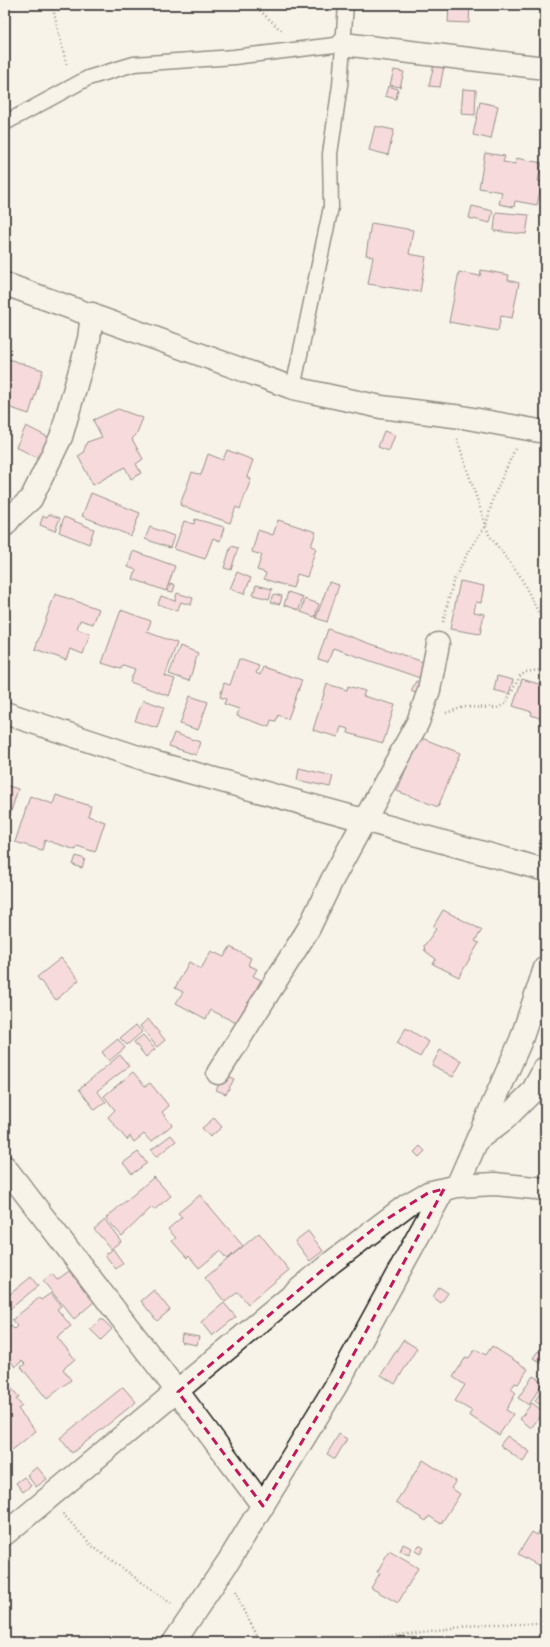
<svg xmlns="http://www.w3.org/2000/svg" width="550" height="1647" viewBox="0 0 550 1647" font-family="Mali,sans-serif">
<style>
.building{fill:#f7bdce;stroke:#1c1c1c}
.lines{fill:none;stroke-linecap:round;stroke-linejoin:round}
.service-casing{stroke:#1c1c1c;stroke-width:17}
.minor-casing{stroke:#1c1c1c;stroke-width:25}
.path{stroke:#1c1c1c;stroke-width:2.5;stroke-dasharray:1 3;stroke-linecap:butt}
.service{stroke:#f7f3e8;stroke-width:14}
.minor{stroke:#f7f3e8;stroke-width:22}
.marked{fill:none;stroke:#c2185b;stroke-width:3;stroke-dasharray:8 5;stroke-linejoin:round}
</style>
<rect width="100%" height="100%" fill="#f7f3e8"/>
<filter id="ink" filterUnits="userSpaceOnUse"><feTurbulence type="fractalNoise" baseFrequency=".025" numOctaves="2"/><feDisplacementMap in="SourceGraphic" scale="8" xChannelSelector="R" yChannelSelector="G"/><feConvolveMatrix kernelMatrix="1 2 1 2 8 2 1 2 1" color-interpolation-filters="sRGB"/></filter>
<g filter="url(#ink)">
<path class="building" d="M449 5H470L469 23 448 22Z
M434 64 444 66 440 87 429 86Z
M394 70 404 72 400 87 390 85Z
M388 86 398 89 396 99 385 96Z
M463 89 476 90 475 115 461 114Z
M480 102 498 106 491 139 473 135Z
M375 126 394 130 388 155 369 150Z
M485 153 505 156 503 162 515 164 516 158 542 163 538 181 542 182 537 205 515 201 514 207 499 204 502 192 479 188Z
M472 206 493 211 490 223 469 218Z
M496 212 529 215 526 234 494 231Z
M371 223 413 230 409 254 426 257 420 292 368 284 373 257 366 255Z
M481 270 509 275 508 280 519 283 512 318 501 316 498 331 449 322 459 272 480 276Z
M5 358 43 370 29 414 5 406Z
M118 409 143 418 136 435 132 439 143 459 136 464 141 473 131 479 125 467 93 485 78 456 83 453 87 442 102 437 93 420Z
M26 426 50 438 40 459 16 447Z
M384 431 395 435 389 451 378 447Z
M227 450 253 460 247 477 251 479 240 509 236 507 230 523 180 505 192 472 201 475 208 454 223 460Z
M91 493 140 513 131 536 82 516Z
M49 514 60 518 55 531 40 525 43 516 47 517Z
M64 517 94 529 89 544 59 532Z
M195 519 224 527 220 541 213 538 205 559 174 549 184 521 194 524Z
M278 520 316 532 311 546 316 548 307 577 297 574 293 588 264 579 266 573 257 570 262 555 252 552 258 530 273 535Z
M150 527 174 536 170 548 145 539Z
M231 546 238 548 231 570 224 568Z
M133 551 175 566 166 591 133 579 136 570 128 567Z
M237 572 251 578 244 594 230 589Z
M460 581 484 586 481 603 476 602 474 612 484 614 480 634 450 629Z
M329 582 339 585 327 622 316 618Z
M170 583 175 585 173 592 168 591Z
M256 585 272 589 269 599 253 595Z
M288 592 303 597 299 610 284 605Z
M177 593 193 598 191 605 181 602 177 611 158 604 161 596 175 601Z
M55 594 99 609 93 624 80 620 77 629 90 634 83 654 70 649 66 660 35 649Z
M274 594 282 596 280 604 271 602Z
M305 599 319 604 315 617 301 612Z
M121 610 151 621 147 632 177 643 165 676 175 679 169 696 130 682 135 669 123 665 121 669 102 663Z
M328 629 432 665 426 680 333 648 328 662 318 659Z
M180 646 198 653 189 681 169 674Z
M239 659 259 666 256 673 260 675 263 667 302 680 288 719 278 715 276 721 271 720 269 727 237 716 239 709 224 704 226 699 220 697 224 683 230 685Z
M497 676 513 680 509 694 494 690Z
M522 679 545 686V720L531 715 532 712 513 706Z
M416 681 424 684 420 695 411 691Z
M327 684 347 690 348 686 365 691 363 696 395 705 383 743 348 733 349 729 341 727 338 737 313 730Z
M190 696 208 702 198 730 180 724Z
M143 700 164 707 157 728 135 721Z
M174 733 200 742 196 755 169 746Z
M419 737 460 753 438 807 397 791Z
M299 768 333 776 330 787 297 780Z
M5 785 18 789 8 821 5 820Z
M56 795 91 806 88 816 105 822 95 852 77 846 76 850 45 840 42 850 15 842 30 796 53 804Z
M76 856 85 859 82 868 73 865Z
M443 910 482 930 475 941 479 943 459 977 433 964 436 959 425 951 424 946 436 929 433 927Z
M230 947 251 958 248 965 257 969 253 976 261 980 255 991 262 995 256 1007 248 1002 236 1023 211 1010 206 1019 176 1003 183 992 175 988 189 962 201 969 211 951 224 957Z
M61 958 79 980 56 1000 37 977Z
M148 1019 165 1040 157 1047 140 1026Z
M136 1025 142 1032 127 1045 120 1038Z
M406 1028 429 1042 420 1057 397 1043Z
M143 1035 155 1049 146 1057 134 1042Z
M118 1039 125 1048 109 1061 102 1052Z
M440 1050 462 1061 453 1077 432 1065Z
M120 1055 129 1066 97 1091 106 1102 95 1110 79 1089Z
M133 1072 145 1086 150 1083 169 1106 162 1112 172 1125 151 1142 144 1134 134 1142 130 1136 127 1140 108 1117 115 1110 104 1096Z
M224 1074 234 1079 226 1094 216 1090Z
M214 1118 222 1127 210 1137 202 1128Z
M171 1135 176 1141 156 1157 151 1150Z
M420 1146 425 1151 419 1157 414 1152Z
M138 1152 147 1163 132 1174 123 1163Z
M154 1177 171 1196 154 1210 152 1207 122 1236 106 1218Z
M200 1195 243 1246 227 1259 220 1251 199 1268 189 1256 187 1258 172 1241 176 1238 168 1229 182 1217 178 1213Z
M105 1220 121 1241 111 1249 94 1229Z
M308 1231 323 1251 310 1261 295 1241Z
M259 1233 289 1270 248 1304 238 1292 225 1302 205 1278Z
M113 1249 123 1263 116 1269 105 1255Z
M69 1271 94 1302 74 1319 43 1281 52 1274 57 1280Z
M31 1277 38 1286 5 1313V1298Z
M439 1287 448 1293 441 1303 433 1297Z
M154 1290 170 1310 157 1321 141 1301Z
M51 1293 61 1306 57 1309 71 1326 57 1337 75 1359 63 1369 71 1380 47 1399 21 1367 25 1364 22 1361 15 1367 5 1354V1331L11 1326 14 1329 17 1326 12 1320 39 1298 41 1300Z
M224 1303 236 1317 212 1336 201 1322Z
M102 1319 112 1329 101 1340 90 1329Z
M182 1334 199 1337 197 1345 181 1342Z
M403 1340 417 1348 395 1384 381 1375Z
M492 1346 528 1369 518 1384 515 1383 511 1389 516 1393 506 1410 513 1414 499 1435 469 1415 472 1411 455 1401 465 1385 453 1377 466 1357 469 1358 475 1349 486 1355Z
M538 1351 545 1355V1365L533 1358Z
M533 1376 543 1382 529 1405 518 1398Z
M7 1383 19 1397 16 1399 22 1406 18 1409 36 1431 6 1455 5 1385Z
M545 1385V1408L535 1401Z
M123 1387 136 1402 72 1453 60 1438Z
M532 1403 544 1412 531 1428 520 1419Z
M339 1434 347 1439 335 1459 327 1454Z
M507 1436 530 1452 523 1462 500 1445Z
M423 1460 456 1481 451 1488 460 1494 441 1524 429 1516 426 1521 396 1502Z
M545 1464V1473L541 1470Z
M37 1467 47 1479 36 1487 27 1475Z
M24 1477 31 1486 23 1492 16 1483Z
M545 1521V1569L518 1554 532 1532 537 1535Z
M403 1544 412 1548 409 1555 400 1551Z
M419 1545 424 1548 420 1554 415 1551Z
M389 1551 418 1568 398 1603 371 1588 380 1573 377 1572Z"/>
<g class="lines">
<defs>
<path id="service" d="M5 123 88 78 134 64 234 57 343 44
M293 388 331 207 330 154 340 85 346 5"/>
<path id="minor" d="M343 44 545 68
M5 284 293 388 381 407 462 417 545 432
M5 525 12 516 31 499 61 437 89 339 92 314
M5 713 153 762 545 870
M218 1073 309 928 332 880 418 722 429 690 438 644
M477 1140 505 1119 532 1092 545 1068
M5 1167 178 1392 263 1506
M457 1186 521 1040 545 968
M5 1534 332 1262 407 1205 428 1193 457 1186 495 1184 545 1189
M174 1642 228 1562 340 1379 444 1189"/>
</defs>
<use href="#service" class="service-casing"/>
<use href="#minor" class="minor-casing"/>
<path class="path" d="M52 5 67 67
M254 5 283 32
M457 439 489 535 520 576 545 625
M443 622 453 582 469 550 486 525 493 498 515 449
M446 713 464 707 497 708 505 704 509 697 520 676 526 672 545 669
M63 1514 92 1546 173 1605
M236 1591 242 1608 261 1642
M205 1639H259L286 1642
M328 1642 352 1641 485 1624H545"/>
<use href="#service" class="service"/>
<use href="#minor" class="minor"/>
</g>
</g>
<path d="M0 0H550V1647H0ZM444 1189 340 1379 263 1506 178 1392 332 1262 382 1222 428 1193Z" fill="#f7f3e8" fill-opacity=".55" fill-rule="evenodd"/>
<path class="marked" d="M444 1189 340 1379 263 1506 178 1392 332 1262 382 1222 428 1193Z"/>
<rect width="550" height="1647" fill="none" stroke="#f7f3e8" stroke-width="20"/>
<rect x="10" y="10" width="530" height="1627" fill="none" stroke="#1c1c1c" stroke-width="1.5" filter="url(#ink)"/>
</svg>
